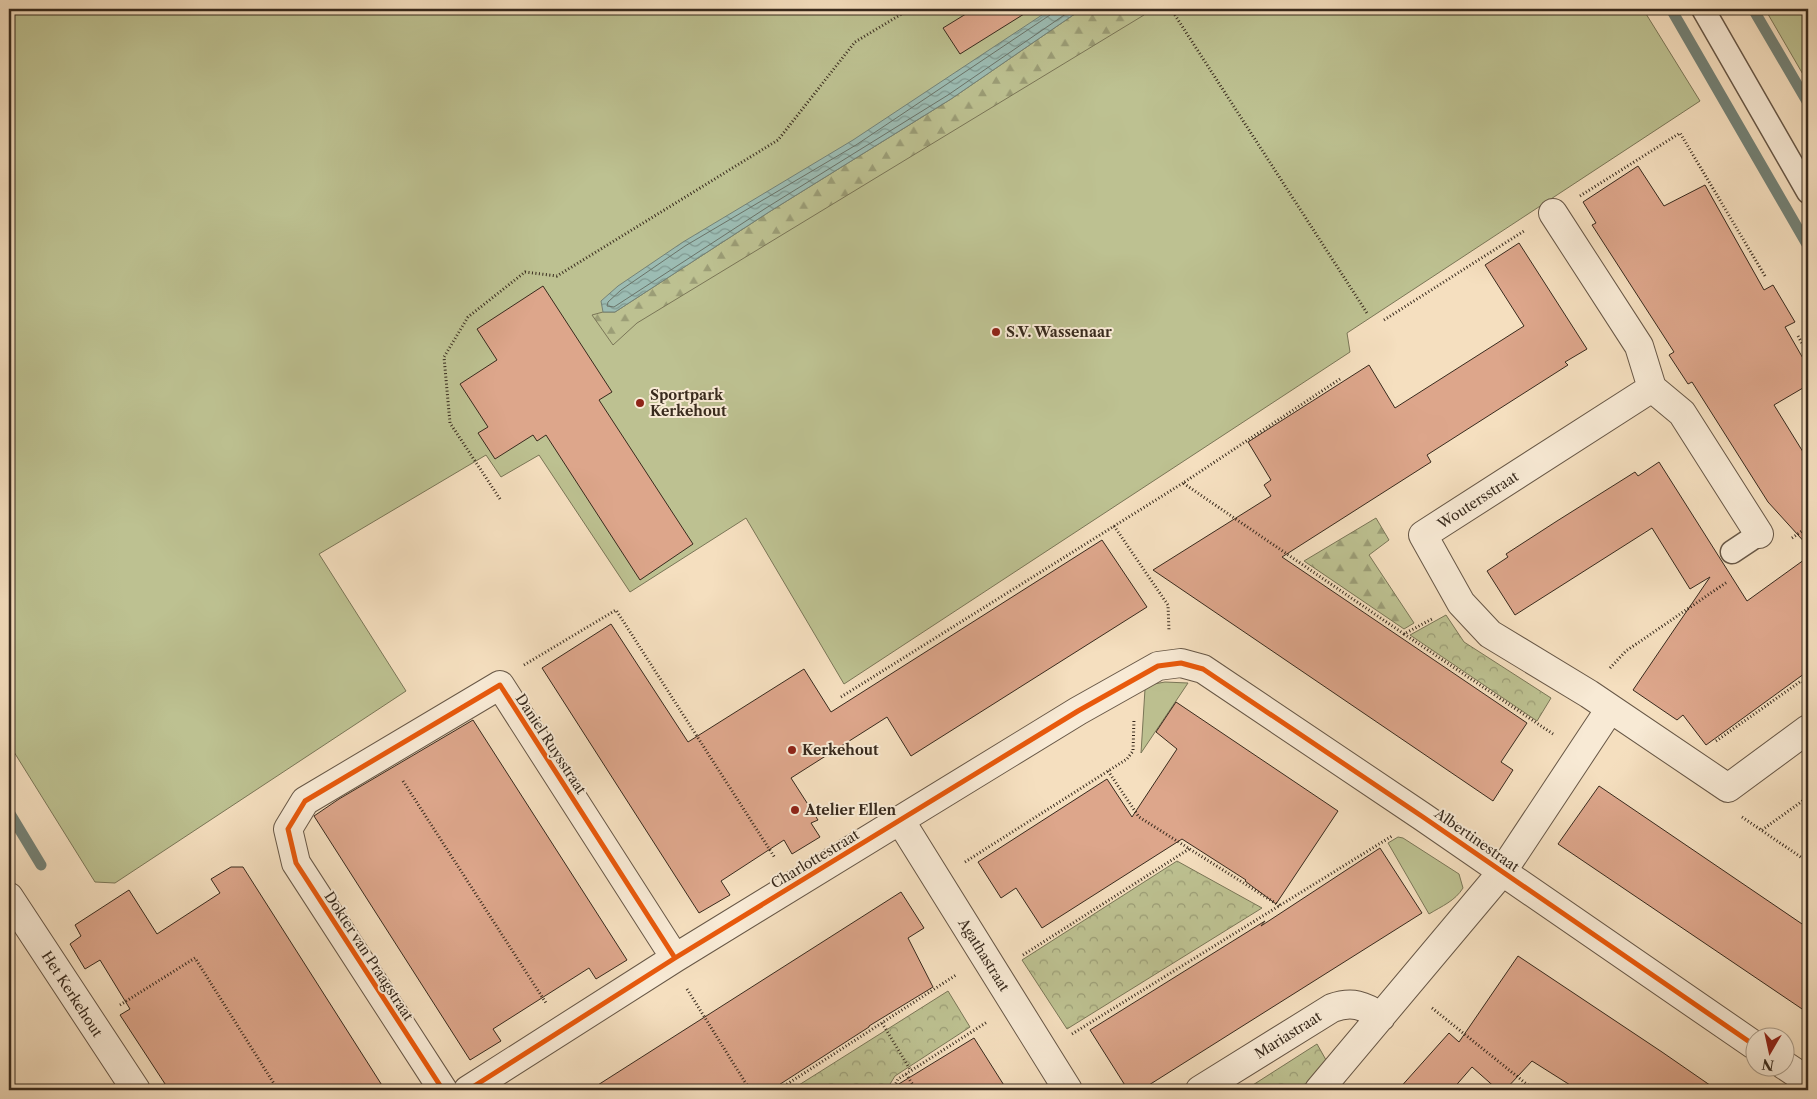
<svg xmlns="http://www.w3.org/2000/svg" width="1817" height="1099" viewBox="0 0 1817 1099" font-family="'Libre Caslon Text',serif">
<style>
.grass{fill:#bdc191;stroke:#7a7657}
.forest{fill:url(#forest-firs);stroke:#7a7657}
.park{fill:url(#park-crowns);stroke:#7a7657}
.water{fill:url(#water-waves);stroke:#748277}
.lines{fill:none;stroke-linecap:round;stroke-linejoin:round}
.shore{stroke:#6a7368;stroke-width:1}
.stream{stroke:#748277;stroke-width:11}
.building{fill:#dda68b;stroke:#382a1d}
.lane-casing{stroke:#675746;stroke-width:25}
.street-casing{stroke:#675746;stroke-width:30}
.path{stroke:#382a1d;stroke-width:3;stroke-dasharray:1 2.5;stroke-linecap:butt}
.lane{stroke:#f8ead5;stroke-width:22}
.street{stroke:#f8ead5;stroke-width:28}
.cycleway-casing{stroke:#f8ead5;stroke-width:8}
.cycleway{stroke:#e8590c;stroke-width:5}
.poi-dot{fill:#8f2418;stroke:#f8ead5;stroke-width:2}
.labels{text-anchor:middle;stroke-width:4;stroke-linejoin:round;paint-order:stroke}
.poi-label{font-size:14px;font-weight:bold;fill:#382a1d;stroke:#f8ead5;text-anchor:start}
.street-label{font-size:14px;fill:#382a1d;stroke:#f8ead5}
</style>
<defs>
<pattern id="forest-firs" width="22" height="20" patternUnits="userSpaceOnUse" patternTransform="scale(1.25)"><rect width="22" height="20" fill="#bdc191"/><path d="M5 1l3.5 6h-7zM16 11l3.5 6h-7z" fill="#9b9d76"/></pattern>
<pattern id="park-crowns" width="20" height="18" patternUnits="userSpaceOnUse" patternTransform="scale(1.25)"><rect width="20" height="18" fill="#bdc191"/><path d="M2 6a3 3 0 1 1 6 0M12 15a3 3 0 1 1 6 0" fill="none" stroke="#9b9d76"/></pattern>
<pattern id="water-waves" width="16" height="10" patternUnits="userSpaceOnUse" patternTransform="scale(1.25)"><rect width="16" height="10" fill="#9cbcb3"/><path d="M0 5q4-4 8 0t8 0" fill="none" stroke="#809991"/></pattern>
</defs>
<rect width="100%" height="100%" fill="#f5dfbf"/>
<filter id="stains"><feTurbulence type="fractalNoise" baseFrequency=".004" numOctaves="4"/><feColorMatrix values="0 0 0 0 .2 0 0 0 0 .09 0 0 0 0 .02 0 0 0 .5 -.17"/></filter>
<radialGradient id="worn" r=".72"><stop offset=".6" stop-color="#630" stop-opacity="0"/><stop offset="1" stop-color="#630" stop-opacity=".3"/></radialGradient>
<path class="grass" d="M9 9H1643L1700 101 1347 333 1350 352 844 684 746 518 630 592 539 455 501 477 486 455 319 554 406 691 115 883 95 882 9 744Z
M1765 9H1808V83Z
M1165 682 1188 683 1141 753 1145 689 1154 684Z
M1398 837 1403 838 1459 874 1463 888C1455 901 1442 906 1429 914L1388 843Z"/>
<path class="forest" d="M1082 9H1140L1144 15 637 323 613 345 592 315 603 312H615L769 212 951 99Z
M1376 518 1389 540 1369 555 1414 623 1404 629 1304 561Z"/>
<path class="park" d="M1446 615 1464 642 1551 698 1537 721 1410 635Z
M1177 861 1262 908 1067 1029 1022 960Z
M948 991 970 1027 895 1076 887 1089 791 1090Z
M1317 1044 1330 1067 1310 1090H1245Z"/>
<path class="water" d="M1051 9H1082L951 99 769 212 615 312H603L601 301 618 286 683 242 853 140Z"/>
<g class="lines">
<path class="shore" d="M1053 9 1050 15 856 145 685 246 621 290 608 302 607 306 614 307 766 208 948 95 1073 9"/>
<path class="stream" d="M1671 9 1808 246
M1753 9 1808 103
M9 812 41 865"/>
</g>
<path class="building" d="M974 9H1032L960 54 943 28Z
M1638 166 1664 206 1705 185 1764 290 1773 285 1795 322 1785 327 1808 367V385L1774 405 1808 460V546L1768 502 1692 382 1688 384 1669 355 1674 352 1592 225 1596 223 1583 202Z
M1519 243 1587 349 1565 362 1568 365 1427 455 1431 462 1282 557 1527 723 1501 762 1513 770 1493 801 1153 570 1271 496 1264 485 1271 480 1248 442 1369 365 1395 408 1524 326 1485 265Z
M543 286 612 392 599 400 693 544 640 580 546 435 537 441 533 435 495 459 478 433 488 427 460 384 497 360 477 329Z
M1659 462 1747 601 1808 557V671L1706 745 1683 715 1677 720 1633 690 1710 577 1690 589 1652 528 1515 615 1487 571 1508 557 1506 554 1557 521 1635 472 1638 476Z
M1102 540 1147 607 911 756 887 717 791 778 818 820 811 823 820 837 792 854 784 840 721 881 730 895 699 913 542 668 611 624 688 742 804 669 831 712Z
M1176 702 1338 811 1276 904 1245 881 1246 880 1182 839 1042 928 1016 888 1001 898 978 862 1107 779 1132 817 1177 749 1156 732Z
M473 720 627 960 596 979 589 968 493 1029 501 1041 470 1060 314 816 339 799Z
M1599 786 1808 928V1013L1558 844Z
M1380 848 1422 913 1141 1090H1128L1090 1030 1265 921 1261 926Z
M231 867H243L385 1090H169L120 1015 130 1009 100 960 85 969 70 944 81 936 75 925 129 890 157 934 220 893 211 879Z
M901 892 924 928 908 938 933 987 869 1026V1027L771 1090H590Z
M1518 956 1662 1052 1717 1090H1578L1532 1061 1505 1090H1498L1472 1067 1452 1090H1398L1449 1033 1459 1042Z
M974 1038 1007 1090H889Z"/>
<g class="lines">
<defs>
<path id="lane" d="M1703 9 1808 192
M1732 552 1759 534"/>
<path id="street" d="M1553 213 1639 346 1652 388 1682 413 1759 534
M1652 388 1423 535 1461 603 1490 634 1589 694 1728 788 1808 729
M900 820 1068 1090
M9 897 136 1090
M1784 1065 1808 1081
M443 1090 296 863 288 829 305 801 500 685 675 958
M468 1090 675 958 1078 711 1158 666 1181 663 1203 669 1423 817 1754 1045
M1200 1090 1332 1008C1352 1001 1364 1005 1381 1017
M1319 1090 1502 872 1610 709"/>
</defs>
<use href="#lane" class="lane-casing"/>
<use href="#street" class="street-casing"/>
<path class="path" d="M1171 9 1367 313
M1580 196 1680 133 1765 276
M1384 320 1524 231
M1798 336 1808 354
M1340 379 1183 483 1404 634 1432 619
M500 499 450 423 444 357 468 317 525 272 557 276 778 140 855 42 910 9
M1114 526 1168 605 1169 631
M1792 538 1808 527
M1404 634 1553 734
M524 665 616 610 775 858
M1610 668 1626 651 1727 582
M841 697 1183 483
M1716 741 1801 681 1807 683 1808 682
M1108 771 1139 817 1280 906
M403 781 546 1003
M1742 817 1808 862
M1762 830 1808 797
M965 862 1127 759 1133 751 1134 719
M1023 955 1189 849
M687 989 750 1090
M120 1005 195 958 278 1090
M1432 1008 1534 1090
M882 1023 911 1071
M1072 1034 1392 836
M906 1074 916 1090
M778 1090 956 975
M893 1090 898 1079 987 1022"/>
<use href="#lane" class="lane"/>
<use href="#street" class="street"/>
<defs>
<path id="cycleway" d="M443 1090 296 863 288 829 305 801 500 685 675 958
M468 1090 675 958 1078 711 1158 666 1181 663 1203 669 1423 817 1754 1045"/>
</defs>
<use href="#cycleway" class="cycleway-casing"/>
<use href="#cycleway" class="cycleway"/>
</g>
<g class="poi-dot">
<circle cx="996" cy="332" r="5"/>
<circle cx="640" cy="403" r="5"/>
<circle cx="792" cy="750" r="5"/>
<circle cx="795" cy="810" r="5"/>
</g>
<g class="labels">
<g class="poi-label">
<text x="1006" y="337">S.V. Wassenaar</text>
<text x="650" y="400">Sportpark<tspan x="650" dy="16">Kerkehout</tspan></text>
<text x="802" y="755">Kerkehout</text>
<text x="805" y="815">Atelier Ellen</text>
</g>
<g class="street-label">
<text transform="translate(1478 500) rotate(-33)" y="5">Woutersstraat</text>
<text transform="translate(551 744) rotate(57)" y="5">Daniel Ruysstraat</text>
<text transform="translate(1477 840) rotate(35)" y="5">Albertinestraat</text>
<text transform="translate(815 859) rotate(-31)" y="5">Charlottestraat</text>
<text transform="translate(984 955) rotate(58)" y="5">Agathastraat</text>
<text transform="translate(369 956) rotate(57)" y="5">Dokter van Praagstraat</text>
<text transform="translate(72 994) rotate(57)" y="5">Het Kerkehout</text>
<text transform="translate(1288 1035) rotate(-32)" y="5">Mariastraat</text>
</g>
</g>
<rect width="1817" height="1099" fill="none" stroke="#f5dfbf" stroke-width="30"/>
<rect x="10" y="10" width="1797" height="1079" fill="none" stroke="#382a1d" stroke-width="2.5"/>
<rect x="15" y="15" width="1787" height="1069" fill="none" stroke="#382a1d"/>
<g transform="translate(1770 1052) rotate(189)"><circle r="24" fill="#f8ead5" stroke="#ab9d8b"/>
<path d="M0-4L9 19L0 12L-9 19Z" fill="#8f2418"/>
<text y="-8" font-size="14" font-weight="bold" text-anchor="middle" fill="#382a1d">N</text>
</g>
<rect width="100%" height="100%" filter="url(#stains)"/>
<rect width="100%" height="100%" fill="url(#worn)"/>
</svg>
